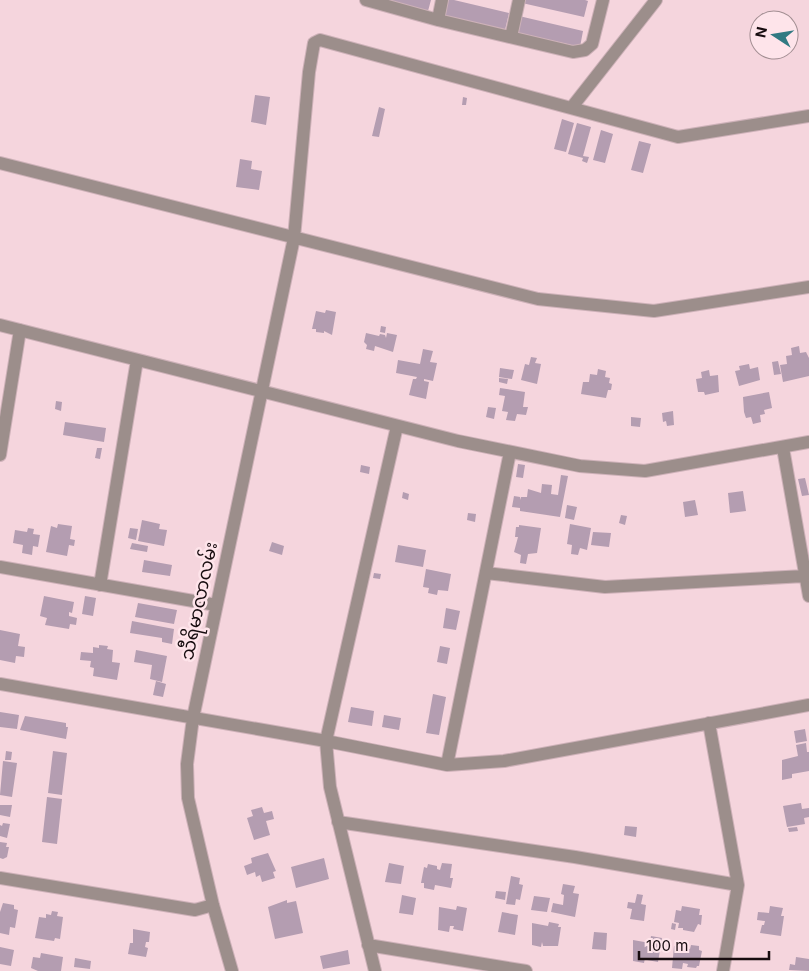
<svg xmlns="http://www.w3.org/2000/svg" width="809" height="971" viewBox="0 0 809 971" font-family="Inter,'Noto Sans Myanmar',sans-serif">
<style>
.building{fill:#b49db1}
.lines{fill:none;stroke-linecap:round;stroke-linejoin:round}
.minor-casing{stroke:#cdb1b8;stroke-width:14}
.minor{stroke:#9c8e8b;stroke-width:12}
.labels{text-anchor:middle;stroke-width:5;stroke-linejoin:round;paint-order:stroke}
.street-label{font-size:18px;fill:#170c0f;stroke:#fee4ea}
</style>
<rect width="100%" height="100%" fill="#f5d5dd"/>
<path class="building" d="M382 0H431L428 11Z
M445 0H454L509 13 505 30 441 15Z
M523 0H585L588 1 584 17 522 3Z
M519 16 583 31 580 47 515 32Z
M255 95 270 97 266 125 251 122Z
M463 97 467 98 466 105H462Z
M379 107 385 109 379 137 372 136Z
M562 119 574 123 566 152 554 149Z
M577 123 591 127 583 156 589 157 587 163 582 161 583 158 568 154Z
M601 130 613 134 605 163 593 160Z
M639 141 651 144 643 173 631 170Z
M240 159 252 161 251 169 262 171 259 190 236 187Z
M326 310 336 312 332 335 324 331V333L316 332V329H312L316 311 325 313Z
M381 326 386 327 385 333 380 332Z
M366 333 379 336 380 334 385 335 386 338 387 333 397 335 393 352 375 346 374 351 366 349 367 345 364 342Z
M799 346 800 353 806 352 809 358V376L783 382 780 365 787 364 786 356 792 355 791 348Z
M423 349 433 351 430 362 437 363 433 381 424 379V381L429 382 426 399 409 395 413 379H416L417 377 396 373 398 360 420 364Z
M531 357 537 358 535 363 541 364 537 384 521 380 525 364 529 365Z
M778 361 781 374 774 375 772 362Z
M749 364 750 369 758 367 760 380 739 386 735 371 740 370 739 366Z
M500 368 514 370 512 379 499 377Z
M598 369 606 371 605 377 610 378 609 383 612 384 611 390H608L606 398 581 394 583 382H589L590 374 597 375Z
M709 370 710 376 718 375 719 392 705 395 704 392H698L696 379 702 378 701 372Z
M499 378 508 379 507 384 499 382Z
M500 388 525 392 523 407H528L526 415 517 414 515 421 506 420 508 412 502 411 505 396 499 395Z
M769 392 772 408 764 410 765 414 760 415 761 422 753 424 751 417 746 418 744 412 743 397Z
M56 401 62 402 61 411 55 409Z
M488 407 496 408 494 419 486 417Z
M673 411 674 425 667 426 666 421 663 422 662 413Z
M631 417 641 418 640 427 631 426Z
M65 422 106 428 104 442 63 435Z
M97 448H102L100 459 95 458Z
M518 464 525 465 523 478 516 477Z
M361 465 370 467 369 474 360 472Z
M561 475 568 476 560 517 520 511V508L512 507 514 496 520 497 521 500V497H527L528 489 541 493 542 484 552 485 551 494 558 495Z
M805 478 809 495 802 496 798 479Z
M743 491 746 511 730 513 728 493Z
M403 492 409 494 408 500 402 498Z
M695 500 698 515 685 517 683 502Z
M567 505 577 507 574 520 565 518Z
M468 513 476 514 475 522 467 520Z
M621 515 627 516 625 525 619 523Z
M142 520 160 524 159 529 167 530 164 546 138 541Z
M58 524 72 526 70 539 75 540 74 546 69 545 67 556 46 552 51 526 57 528Z
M570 524 591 528 587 550 580 548 578 555 571 554 572 545 567 544Z
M519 525 541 528 537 553 528 554 526 564 520 563 521 555 514 552 518 537H515L516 527H519Z
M28 528 34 529 33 534 40 535 38 547 33 546 32 555 22 553 23 545 13 543 15 530 27 532Z
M130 528 138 529 136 540 128 538Z
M593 532 611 533 609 547 591 545Z
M272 542 284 546 282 555 269 551Z
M132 543 148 546 147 552 130 549Z
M398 545 426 550 423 567 395 562Z
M144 560 172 565 170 576 142 572Z
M426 569 451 574 448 591 438 590 437 595 428 593 429 588 423 587Z
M374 573 381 574 380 579 373 578Z
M44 596 74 602 72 613 69 612V616L77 618 76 625 70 624 69 629 45 625 47 618 40 616Z
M85 596 96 598 93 616 82 614Z
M138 603 177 610 174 624 135 617Z
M446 608 460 611 456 630 443 628Z
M132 621 174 629 172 644 162 642V638L130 633Z
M0 630 20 634 18 646 25 647 24 657 16 656 15 663 0 660Z
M99 645 108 646 107 649 113 650 112 662 120 663 117 680 93 676 94 668 90 667 91 661 80 660 81 652 93 653V647L99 648Z
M440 646 450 648 447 664 437 662Z
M136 650 167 656 162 682 150 679 152 665 134 662Z
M156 681 166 684 163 697 153 695Z
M433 694 446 697 439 735 426 733Z
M351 707 374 711 372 726 348 722Z
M0 712 19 715 17 729 0 727Z
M384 715 401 718 399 730 382 727Z
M25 716 66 723V727H68L66 739 20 730Z
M805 729 807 741 796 743 794 731Z
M806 743 807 752H809V771L792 774V778L782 780V760L798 756 796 745Z
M6 751 12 752 11 760H5Z
M53 751 67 753 62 795 48 793Z
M3 761 17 763 12 797 0 795Z
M47 797 62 799 57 844 42 842Z
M801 803 802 809 809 808V817L804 818 805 824 787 827 783 806Z
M0 805H12L10 817 0 815Z
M262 807 264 813 272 811 274 819 266 821 270 835 254 840 247 818 253 816 251 810Z
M3 823 10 824 7 838 0 836V825L2 826Z
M625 826 637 827 636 837 624 835Z
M797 827 798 831 789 832 788 828Z
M0 842 7 843 6 847H9L7 857 3 859 0 858Z
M268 853 276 871 273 872 275 878 262 882 260 875 256 877 255 872 247 875 244 866 252 863 251 858Z
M324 858 329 879 296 888 291 867Z
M389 863 404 866 401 884 385 882Z
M442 863 452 864 450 878H453L451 888 435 885 434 890 424 888V883H421L424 867 427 868 428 864 437 866V869L440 870Z
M511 876 520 878 519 884 523 885 520 900 516 899 515 905 506 904Z
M563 884 575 886 573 893 579 894 575 917 551 912 553 903 563 905 564 895 561 894Z
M496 891 506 892 505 900 495 898Z
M637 894 643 895 641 904 646 905 644 921 630 919 632 909 627 908 628 902 635 903Z
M402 895 416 898 413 915 399 913Z
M534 896 550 898 547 912 531 910Z
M287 900V903L296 901 303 933 275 939 268 907Z
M3 903 14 905V909L18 910 15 928 10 927 9 935 0 933V912Z
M457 906 467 908 463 931 453 929 454 926H450L449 932 438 930 439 907 456 910Z
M682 906 700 909 699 915H702L701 925 698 924 694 932 683 930V928H678L679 923 674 922 676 910 681 911Z
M770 906 783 908 781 916H784L781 936 760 933 762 925H764L765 921 757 920 758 912 769 913Z
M52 911 58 912 57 916 63 917 60 939 55 938 54 941 35 938 39 917 46 918V914L51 915Z
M502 912 518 915 515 935 498 932Z
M549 922 559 924 558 927H561L558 946H543L542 942 541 947 532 945V923L548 926Z
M672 923 676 924 675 930 671 929Z
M133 929 150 932 149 942H146L145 947 148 948 146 957 128 954 130 943H133Z
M594 932 607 933 606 950 592 949Z
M651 936 662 938 658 962 647 960 645 958 644 963 633 961V940L650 943Z
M691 945 699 946V950L702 951 699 966H697L696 968 687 967 688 964 683 963 682 969 672 968 674 946 690 949Z
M0 947 14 950 11 966 0 964Z
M348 950 350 964 323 969 320 956Z
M41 953 63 957 61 971H38L31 968 33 957 40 958Z
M796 957 809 959V971L789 970 790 964 795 965Z
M75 958 91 961 90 969 74 967Z"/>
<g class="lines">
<defs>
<path id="minor" d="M366 0 438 20 573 52 585 50 592 44 603 0
M438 20 442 0
M511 37 519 0
M572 107 656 0
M0 163 538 299 654 311 809 287
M0 325 458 441 580 466 645 471 809 442
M783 448 809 596
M0 455 20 330
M0 567 216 605
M486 573 605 587 805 576
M100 585 137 360
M0 684 326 741 447 765 504 761 809 705
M709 723 738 885 723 971
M447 765 510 452
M338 822 575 857 738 885
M0 878 195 910 213 905
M368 945 526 971
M232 971 213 905 188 798 187 764 193 718 294 238 309 72 314 43 320 40 678 137 809 116
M375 971 330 787 326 741 397 426"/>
</defs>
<use href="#minor" class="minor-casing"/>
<use href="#minor" class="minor"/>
</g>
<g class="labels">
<g class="street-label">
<text transform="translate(199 601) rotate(-78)" y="6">သီရိမာလာလမ်း</text>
</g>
</g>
<g transform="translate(774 35) rotate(282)"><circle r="24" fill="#fee4ea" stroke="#a28e92"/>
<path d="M0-4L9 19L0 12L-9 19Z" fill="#317982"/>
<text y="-8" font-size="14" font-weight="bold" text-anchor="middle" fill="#170c0f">N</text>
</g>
<path d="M639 951v8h130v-8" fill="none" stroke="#170c0f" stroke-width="2.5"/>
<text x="646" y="951" font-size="15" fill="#170c0f" stroke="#fee4ea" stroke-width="4" paint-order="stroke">100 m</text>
</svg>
